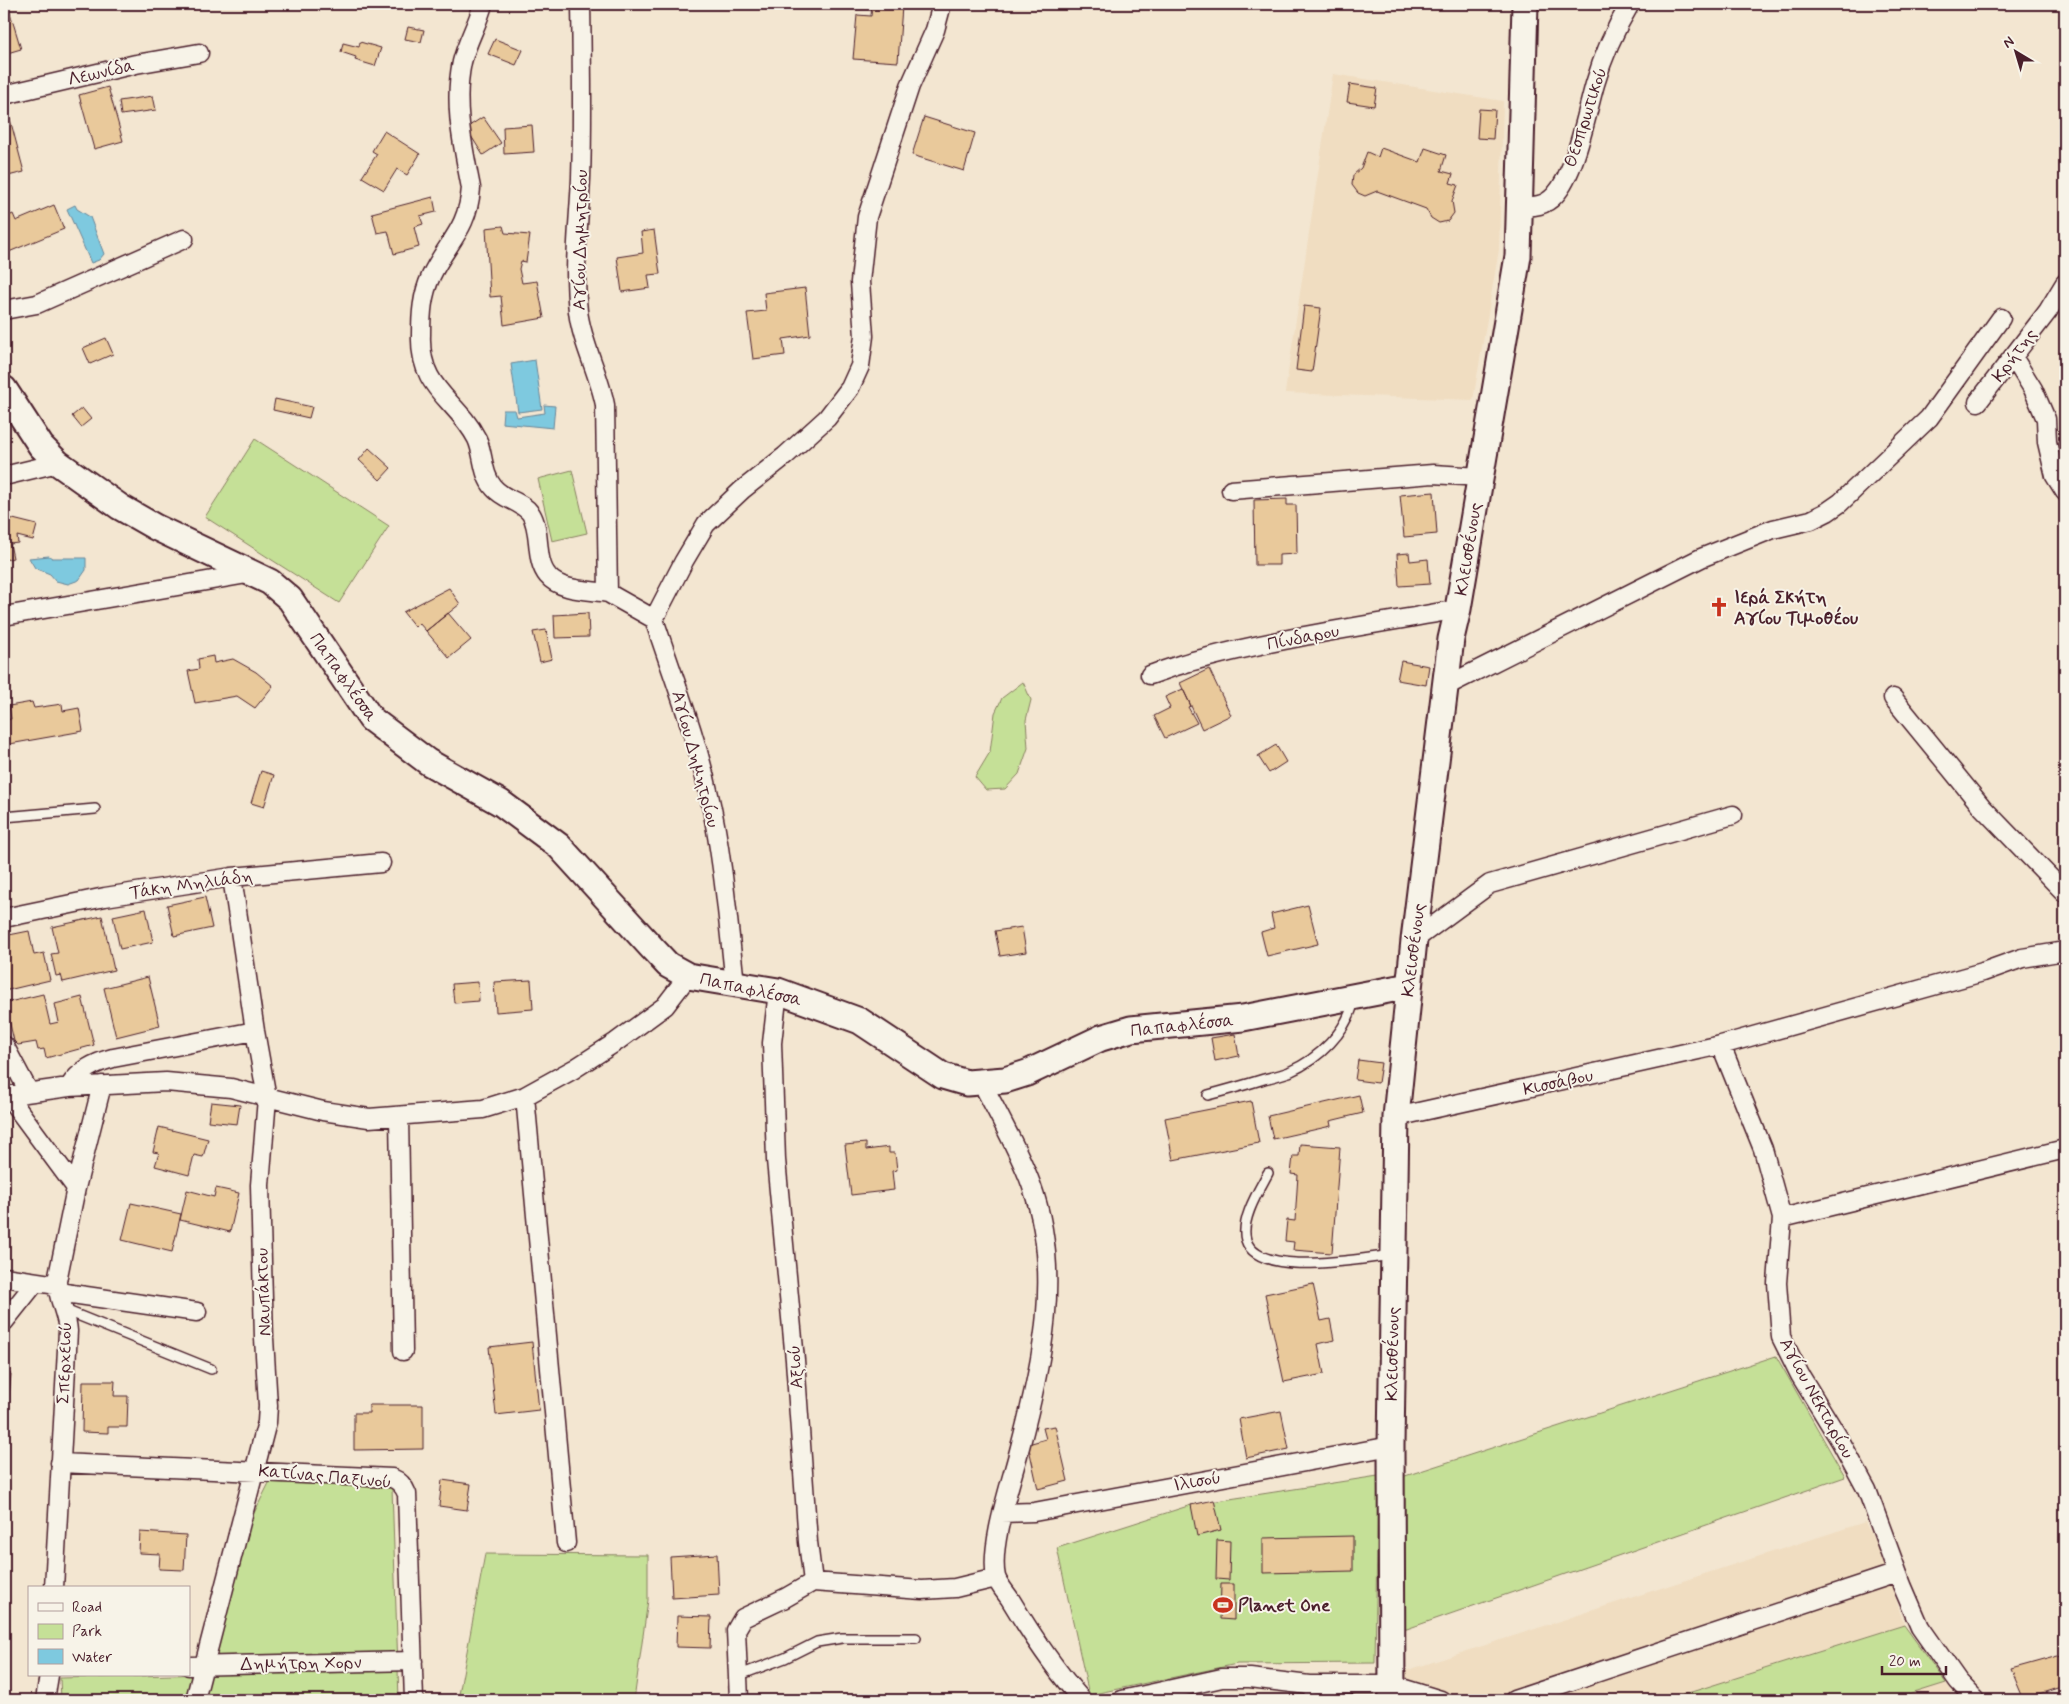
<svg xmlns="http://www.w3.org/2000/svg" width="2069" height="1704" viewBox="0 0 2069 1704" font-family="Mynerve,sans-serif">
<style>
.built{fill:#f0ddc1}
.green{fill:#c5e097;stroke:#888061}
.water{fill:#7ec9df;stroke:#698597}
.building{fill:#e9c99b;stroke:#4a1f2b}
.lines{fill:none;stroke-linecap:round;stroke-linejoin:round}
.lane-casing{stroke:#4a1f2b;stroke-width:12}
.street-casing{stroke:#4a1f2b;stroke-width:21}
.secondary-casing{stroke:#4a1f2b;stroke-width:29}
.lane{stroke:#f7f3e8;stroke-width:9}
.street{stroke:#f7f3e8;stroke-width:18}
.secondary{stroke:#f7f3e8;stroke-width:25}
.labels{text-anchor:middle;stroke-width:4;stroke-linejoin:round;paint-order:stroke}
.street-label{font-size:18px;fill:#4a1f2b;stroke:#f7f3e8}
.poi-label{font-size:18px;font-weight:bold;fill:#4a1f2b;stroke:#f7f3e8;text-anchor:start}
</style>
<rect width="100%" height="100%" fill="#f3e6d1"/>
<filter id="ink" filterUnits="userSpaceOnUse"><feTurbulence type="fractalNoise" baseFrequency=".02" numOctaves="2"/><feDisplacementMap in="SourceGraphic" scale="10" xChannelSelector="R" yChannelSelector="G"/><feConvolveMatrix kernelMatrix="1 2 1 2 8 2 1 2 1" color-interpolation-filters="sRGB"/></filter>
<g filter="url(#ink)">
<path class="built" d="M1333 74 1503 101 1499 250 1473 400 1285 393Z
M1865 1522 1883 1559 1904 1625 1666 1700H1399V1673Z
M1946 1683 1957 1700H1892Z"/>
<path class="green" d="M255 439 389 526 339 603 205 517Z
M572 470 587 533 552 541 538 479Z
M1023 682 1031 700 1026 720 1028 748 1019 774 1005 789 986 790 975 777 990 752 995 713 1002 698Z
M1776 1356 1845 1477 1401 1631 1402 1477Z
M1378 1476 1375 1663 1237 1664 1089 1695 1057 1548 1191 1505Z
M270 1481 392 1488 399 1700H61L60 1678 209 1674 245 1531Z
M485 1554 648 1555V1600L634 1700H458Z
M1904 1625 1946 1683 1892 1700H1666Z"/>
<path class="water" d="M75 205 77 209 90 217 104 254 99 260 91 263 67 209Z
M535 360 542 409 518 412 511 364Z
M544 405 555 406 553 428 502 423 503 410H515L517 417 545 413Z
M49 556 52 558H86V570L79 580 68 584 56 581 50 574 35 568 29 558Z"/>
<path class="building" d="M872 4 902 6 898 62 853 59 857 15 871 16Z
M8 6 21 49 4 54V7Z
M408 27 424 30 421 42 405 39Z
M495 39 523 50 516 65 488 54Z
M360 42 381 48 375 66 355 60 356 57 341 52 343 43 359 47Z
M1350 84 1377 88 1374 106 1347 102Z
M108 87 123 141 94 149 79 95Z
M153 96 156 110 121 115 119 101Z
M1479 109 1495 110 1493 139 1477 138Z
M483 117 501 143 483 155 466 128Z
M924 117 975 133 964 171 912 155Z
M10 119 24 172 4 177V121Z
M532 125 534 152 504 154 503 127Z
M384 131 420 154 407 175 397 169 384 190 362 177 377 154 372 151Z
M1381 148 1420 162 1425 148 1446 155 1441 171 1453 174 1450 183 1458 185 1452 201 1454 213 1448 221 1439 223 1431 218 1426 209 1377 191 1365 196 1358 193 1352 185 1353 175 1361 168 1367 152 1378 157Z
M433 197 436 212 420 216 423 224 414 227 419 247 394 254 388 231 377 233 372 213Z
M54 205 64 229 4 254V218L13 214 16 221Z
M503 226 505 233 530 235 526 262 521 261 519 269 522 283 537 281 544 318 504 325 501 296 490 297 486 228Z
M654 230 660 274 648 275 650 288 622 292 617 257 643 253 641 232Z
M805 288 810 335 783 339 785 355 753 359 747 313 766 311 764 293Z
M1304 306 1321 308 1312 372 1296 370Z
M106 338 113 354 90 364 83 348Z
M275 399 312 407 309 418 273 410Z
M82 408 91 419 81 427 72 416Z
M369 448 391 468 380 480 359 460Z
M1434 492 1437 534 1404 537 1400 495Z
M1287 499V505H1296L1297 554 1279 555V565H1255L1254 500Z
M9 518 37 525 33 540 17 536 18 543 10 544 13 558 4 560V527H7Z
M1409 553 1410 561 1428 559 1430 584 1399 586 1397 554Z
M449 588 460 604 426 631 419 623 415 627 403 612Z
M448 613 471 640 449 658 426 631Z
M588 613 589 637 555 638 554 615Z
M546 630 552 659 540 662 533 632Z
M213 656 214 663 233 659 256 672 273 686 255 708 237 696 195 703 188 671 199 669 198 659Z
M1401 661 1429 666 1426 685 1397 680Z
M1209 669 1231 715 1202 729 1180 683Z
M1183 689 1191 706 1188 707 1197 723 1165 738 1154 716 1170 708 1165 697Z
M32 702 34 708 62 704 63 711 79 708 83 731 4 745V720L11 719 9 706Z
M1276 745 1286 762 1269 773 1258 756Z
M261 771 274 775 264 807 251 803Z
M205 897 212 928 174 936 167 905Z
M1308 905 1318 944 1267 956 1261 932 1274 928 1271 914Z
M146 909 153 942 120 949 113 916Z
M102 916 114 970 63 982 61 975 56 976 51 954 58 953 52 927Z
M1022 927 1026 952 1000 956 995 931Z
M29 931 34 955 44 953 50 980 4 991V936Z
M148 977 160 1026 116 1037 104 988Z
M531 980 533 1009 496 1012 494 982Z
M478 982 479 1001 454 1003 452 984Z
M43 994 50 1024 59 1022 55 1004 82 997 94 1045 46 1058 44 1049 38 1050 36 1042 18 1045 14 1041 5 1003Z
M1235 1034 1239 1056 1215 1061 1211 1038Z
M1358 1060 1381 1063 1378 1083 1355 1080Z
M1359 1095 1363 1113 1330 1121 1331 1126 1273 1139 1268 1116Z
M1251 1101 1259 1143 1173 1160 1165 1118Z
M211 1102 240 1105 237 1124 208 1121Z
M159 1127 208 1139 203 1157 194 1155 189 1175 155 1166 159 1153 153 1152Z
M866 1143V1150L889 1147V1153H895L897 1170 892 1171 894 1190 851 1195 845 1145Z
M1300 1144 1340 1147 1332 1253 1293 1250 1294 1242 1285 1241 1287 1220 1295 1221 1298 1175 1291 1174 1293 1156H1299Z
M216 1188 239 1193 230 1232 180 1220 187 1190 214 1197Z
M131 1203 181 1214 172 1252 122 1240Z
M1313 1284 1321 1321 1330 1319 1334 1340 1318 1344 1324 1374 1284 1382 1265 1294Z
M532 1342 539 1410 496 1415 489 1347Z
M4 1373 11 1374 5 1442H4Z
M83 1381H115L114 1396H128L127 1427H108V1433L82 1432Z
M369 1405H423V1449L354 1450V1413H369Z
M1281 1411 1289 1449 1246 1458 1239 1419Z
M1055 1426 1068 1481 1038 1489 1028 1444 1046 1439 1043 1428Z
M442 1480 471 1484 467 1510 439 1506Z
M1214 1500 1221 1530 1197 1536 1191 1505Z
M140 1532 186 1535 184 1570 159 1569 160 1554 139 1553Z
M1353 1536V1571L1263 1573V1538Z
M1217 1540 1230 1541 1229 1580 1216 1579Z
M717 1554 719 1595 672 1598 670 1557Z
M1221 1584H1234V1620L1220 1619Z
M677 1616 711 1617 710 1648 676 1647Z
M2065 1654V1687L2024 1700 2011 1669Z"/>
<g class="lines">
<defs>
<path id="lane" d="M4 817 95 809
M1208 1095C1227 1090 1245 1085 1264 1079 1272 1077 1281 1075 1289 1072 1319 1059 1347 1032 1354 1000
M1268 1173C1259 1190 1240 1220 1246 1240 1258 1279 1362 1258 1393 1255
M65 1310 211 1369
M737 1676 785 1658 817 1642 842 1638H916
M1309 1700V1685"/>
<path id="street" d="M483 4C478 24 467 41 462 62 453 104 463 146 471 188 468 230 447 242 431 276 422 295 421 315 421 335 419 390 456 398 477 439 484 454 482 475 494 488 504 500 522 501 531 514 542 532 534 560 548 576 560 591 590 590 608 593
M581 4C582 62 583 120 581 178 579 222 573 267 578 311 582 344 599 373 605 405L608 593 654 619C673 677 696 735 709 795 723 856 728 921 735 984
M4 95 136 64 199 53
M1521 206C1534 207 1545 206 1555 195 1576 172 1586 115 1595 84 1603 56 1615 29 1630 4
M4 310 37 304 184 239
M2013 357 2033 389 2046 419 2047 442 2055 476 2065 492
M1978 402 2048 311 2065 283
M4 476 58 463
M1231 490 1433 474 1480 477
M4 616 253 573
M654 619 684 561 706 524 742 490 785 456 827 418 850 388 860 366 864 336 860 282 867 217 910 86 935 30 942 4
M1150 675C1168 669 1186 662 1205 658 1288 636 1374 625 1458 609
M1446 686 1701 558 1773 529 1811 520 1827 512 1840 503 1929 418 2001 318
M1893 698 1982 807 2065 893
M4 918 105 897 232 877 381 863
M1414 940 1490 884 1733 815
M778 991 772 1043 776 1160 795 1360 808 1542 813 1582
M4 1045 29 1092
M1721 1045 1763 1149 1782 1218 1777 1283 1781 1337 1800 1375 1841 1442 1867 1490 1902 1585 1920 1627 1958 1681 1976 1700
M982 1083C999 1116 1018 1149 1031 1184 1063 1271 1042 1365 1019 1451 1011 1483 989 1546 996 1577 998 1584 1006 1593 1010 1599 1031 1634 1055 1670 1082 1700
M69 1087C80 1070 94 1063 113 1058L255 1031
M4 1096 69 1087 166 1082 231 1088 323 1111 369 1118 483 1109 525 1096 574 1069 616 1042 665 1006 688 976
M8 1096 76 1188
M525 1096 566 1543
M399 1116 403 1351
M1396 1117 1721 1045 1983 972 2022 958 2065 951
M1782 1218 2065 1149
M4 1277 57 1285
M58 1292 197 1312
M4 1322 35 1283
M60 1463 392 1478C400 1481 404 1486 407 1494L414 1700
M1002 1513 1034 1512 1391 1446
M813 1582 922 1590 955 1588 996 1578
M54 1588 68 1331C67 1313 57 1298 57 1281L76 1188 102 1085
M189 1666 413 1661
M45 1700 49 1675
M195 1700 267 1422 268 1406 264 1338 260 1185 267 1098 255 1031 232 877
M739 1700 736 1630 743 1618 785 1598 813 1582
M1122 1700 1222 1678H1250L1309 1685H1392L1441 1700
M1514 1700 1897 1573"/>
<path id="secondary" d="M4 389 41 446 58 463 120 507 155 527 270 582 290 599 371 719 428 762 501 803 559 846 653 949 668 965 688 976 778 991 860 1021 943 1076 967 1083 1005 1080 1027 1073 1101 1038 1131 1029 1243 1018 1409 986
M1392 1700 1391 1446 1396 1117 1414 940 1451 639 1458 609 1518 256 1525 4"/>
</defs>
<use href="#lane" class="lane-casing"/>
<use href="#street" class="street-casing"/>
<use href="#secondary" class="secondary-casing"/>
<use href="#lane" class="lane"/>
<use href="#street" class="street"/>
<use href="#secondary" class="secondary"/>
</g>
</g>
<defs>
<symbol id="church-bare" viewBox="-9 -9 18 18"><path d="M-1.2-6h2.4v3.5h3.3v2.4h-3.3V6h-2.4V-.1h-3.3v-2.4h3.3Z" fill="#c8321e" stroke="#f7f3e8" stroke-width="2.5" paint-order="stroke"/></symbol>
<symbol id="stadium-bare" viewBox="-9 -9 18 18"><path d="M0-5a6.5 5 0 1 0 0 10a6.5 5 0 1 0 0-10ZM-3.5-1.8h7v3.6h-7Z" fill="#c8321e" stroke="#f7f3e8" stroke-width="2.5" paint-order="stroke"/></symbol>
</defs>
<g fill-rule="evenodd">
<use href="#church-bare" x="1705" y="593" width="28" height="28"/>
<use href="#stadium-bare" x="1209" y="1591" width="28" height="28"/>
</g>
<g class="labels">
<g class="street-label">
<text transform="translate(101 72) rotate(-13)" y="6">Λεωνίδα</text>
<text transform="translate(1585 117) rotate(-72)" y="6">Θεσπρωτικού</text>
<text transform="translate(580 240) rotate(-89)" y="6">Αγίου Δημητρίου</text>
<text transform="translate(2014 355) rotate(-53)" y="6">Κρήτης</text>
<text transform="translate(1468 549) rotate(-81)" y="6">Κλεισθένους</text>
<text transform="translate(1303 637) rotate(-11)" y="6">Πίνδαρου</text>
<text transform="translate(344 677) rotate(55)" y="6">Παπαφλέσσα</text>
<text transform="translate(696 759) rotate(75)" y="6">Αγίου Δημητρίου</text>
<text transform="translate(191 884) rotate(-8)" y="6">Τάκη Μηλιάδη</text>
<text transform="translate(1413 950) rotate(-83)" y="6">Κλεισθένους</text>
<text transform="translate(751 989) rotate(12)" y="6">Παπαφλέσσα</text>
<text transform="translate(1182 1025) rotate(-6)" y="6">Παπαφλέσσα</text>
<text transform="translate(1558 1082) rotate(-12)" y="6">Κισσάβου</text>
<text transform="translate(263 1292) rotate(-92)" y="6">Ναυπάκτου</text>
<text transform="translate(1392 1354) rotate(-89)" y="6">Κλεισθένους</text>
<text transform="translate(64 1363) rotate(-88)" y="6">Σπερχειού</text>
<text transform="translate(795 1367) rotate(-94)" y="6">Αξιού</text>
<text transform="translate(1817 1398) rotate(61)" y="6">Αγίου Νεκταρίου</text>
<text transform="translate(325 1476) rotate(5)" y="6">Κατίνας Παξινού</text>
<text transform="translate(1197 1481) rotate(-10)" y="6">Ιλισού</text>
<text transform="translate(301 1663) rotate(-1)" y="6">Δημήτρη Χορν</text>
</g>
<g class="poi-label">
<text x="1734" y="603">Ιερά Σκήτη<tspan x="1734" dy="21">Αγίου Τιμοθέου</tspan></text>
<text x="1238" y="1611">Planet One</text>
</g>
</g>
<rect width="2069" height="1704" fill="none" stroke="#f7f3e8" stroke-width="20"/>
<rect x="10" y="10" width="2049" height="1684" fill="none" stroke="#4a1f2b" stroke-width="2" filter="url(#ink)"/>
<rect x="28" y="1586" width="162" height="90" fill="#f7f3e8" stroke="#b29e9c"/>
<rect x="38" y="1603" width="25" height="8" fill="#f7f3e8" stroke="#b29e9c"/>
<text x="72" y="1612" font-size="15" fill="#4a1f2b">Road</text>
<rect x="38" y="1624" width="25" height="15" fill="#c5e097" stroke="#b29e9c"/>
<text x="72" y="1636" font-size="15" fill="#4a1f2b">Park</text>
<rect x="38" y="1649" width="25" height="15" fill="#7ec9df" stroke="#b29e9c"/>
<text x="72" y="1662" font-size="15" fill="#4a1f2b">Water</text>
<g transform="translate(2016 52) rotate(322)" stroke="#f7f3e8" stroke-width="4" paint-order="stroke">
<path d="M0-4L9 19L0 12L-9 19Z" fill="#4a1f2b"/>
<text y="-8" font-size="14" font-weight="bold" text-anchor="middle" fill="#4a1f2b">N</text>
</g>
<path d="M1882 1666v8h64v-8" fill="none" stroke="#4a1f2b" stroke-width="2.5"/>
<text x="1889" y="1666" font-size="15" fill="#4a1f2b" stroke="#f7f3e8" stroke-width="4" paint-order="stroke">20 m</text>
</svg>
